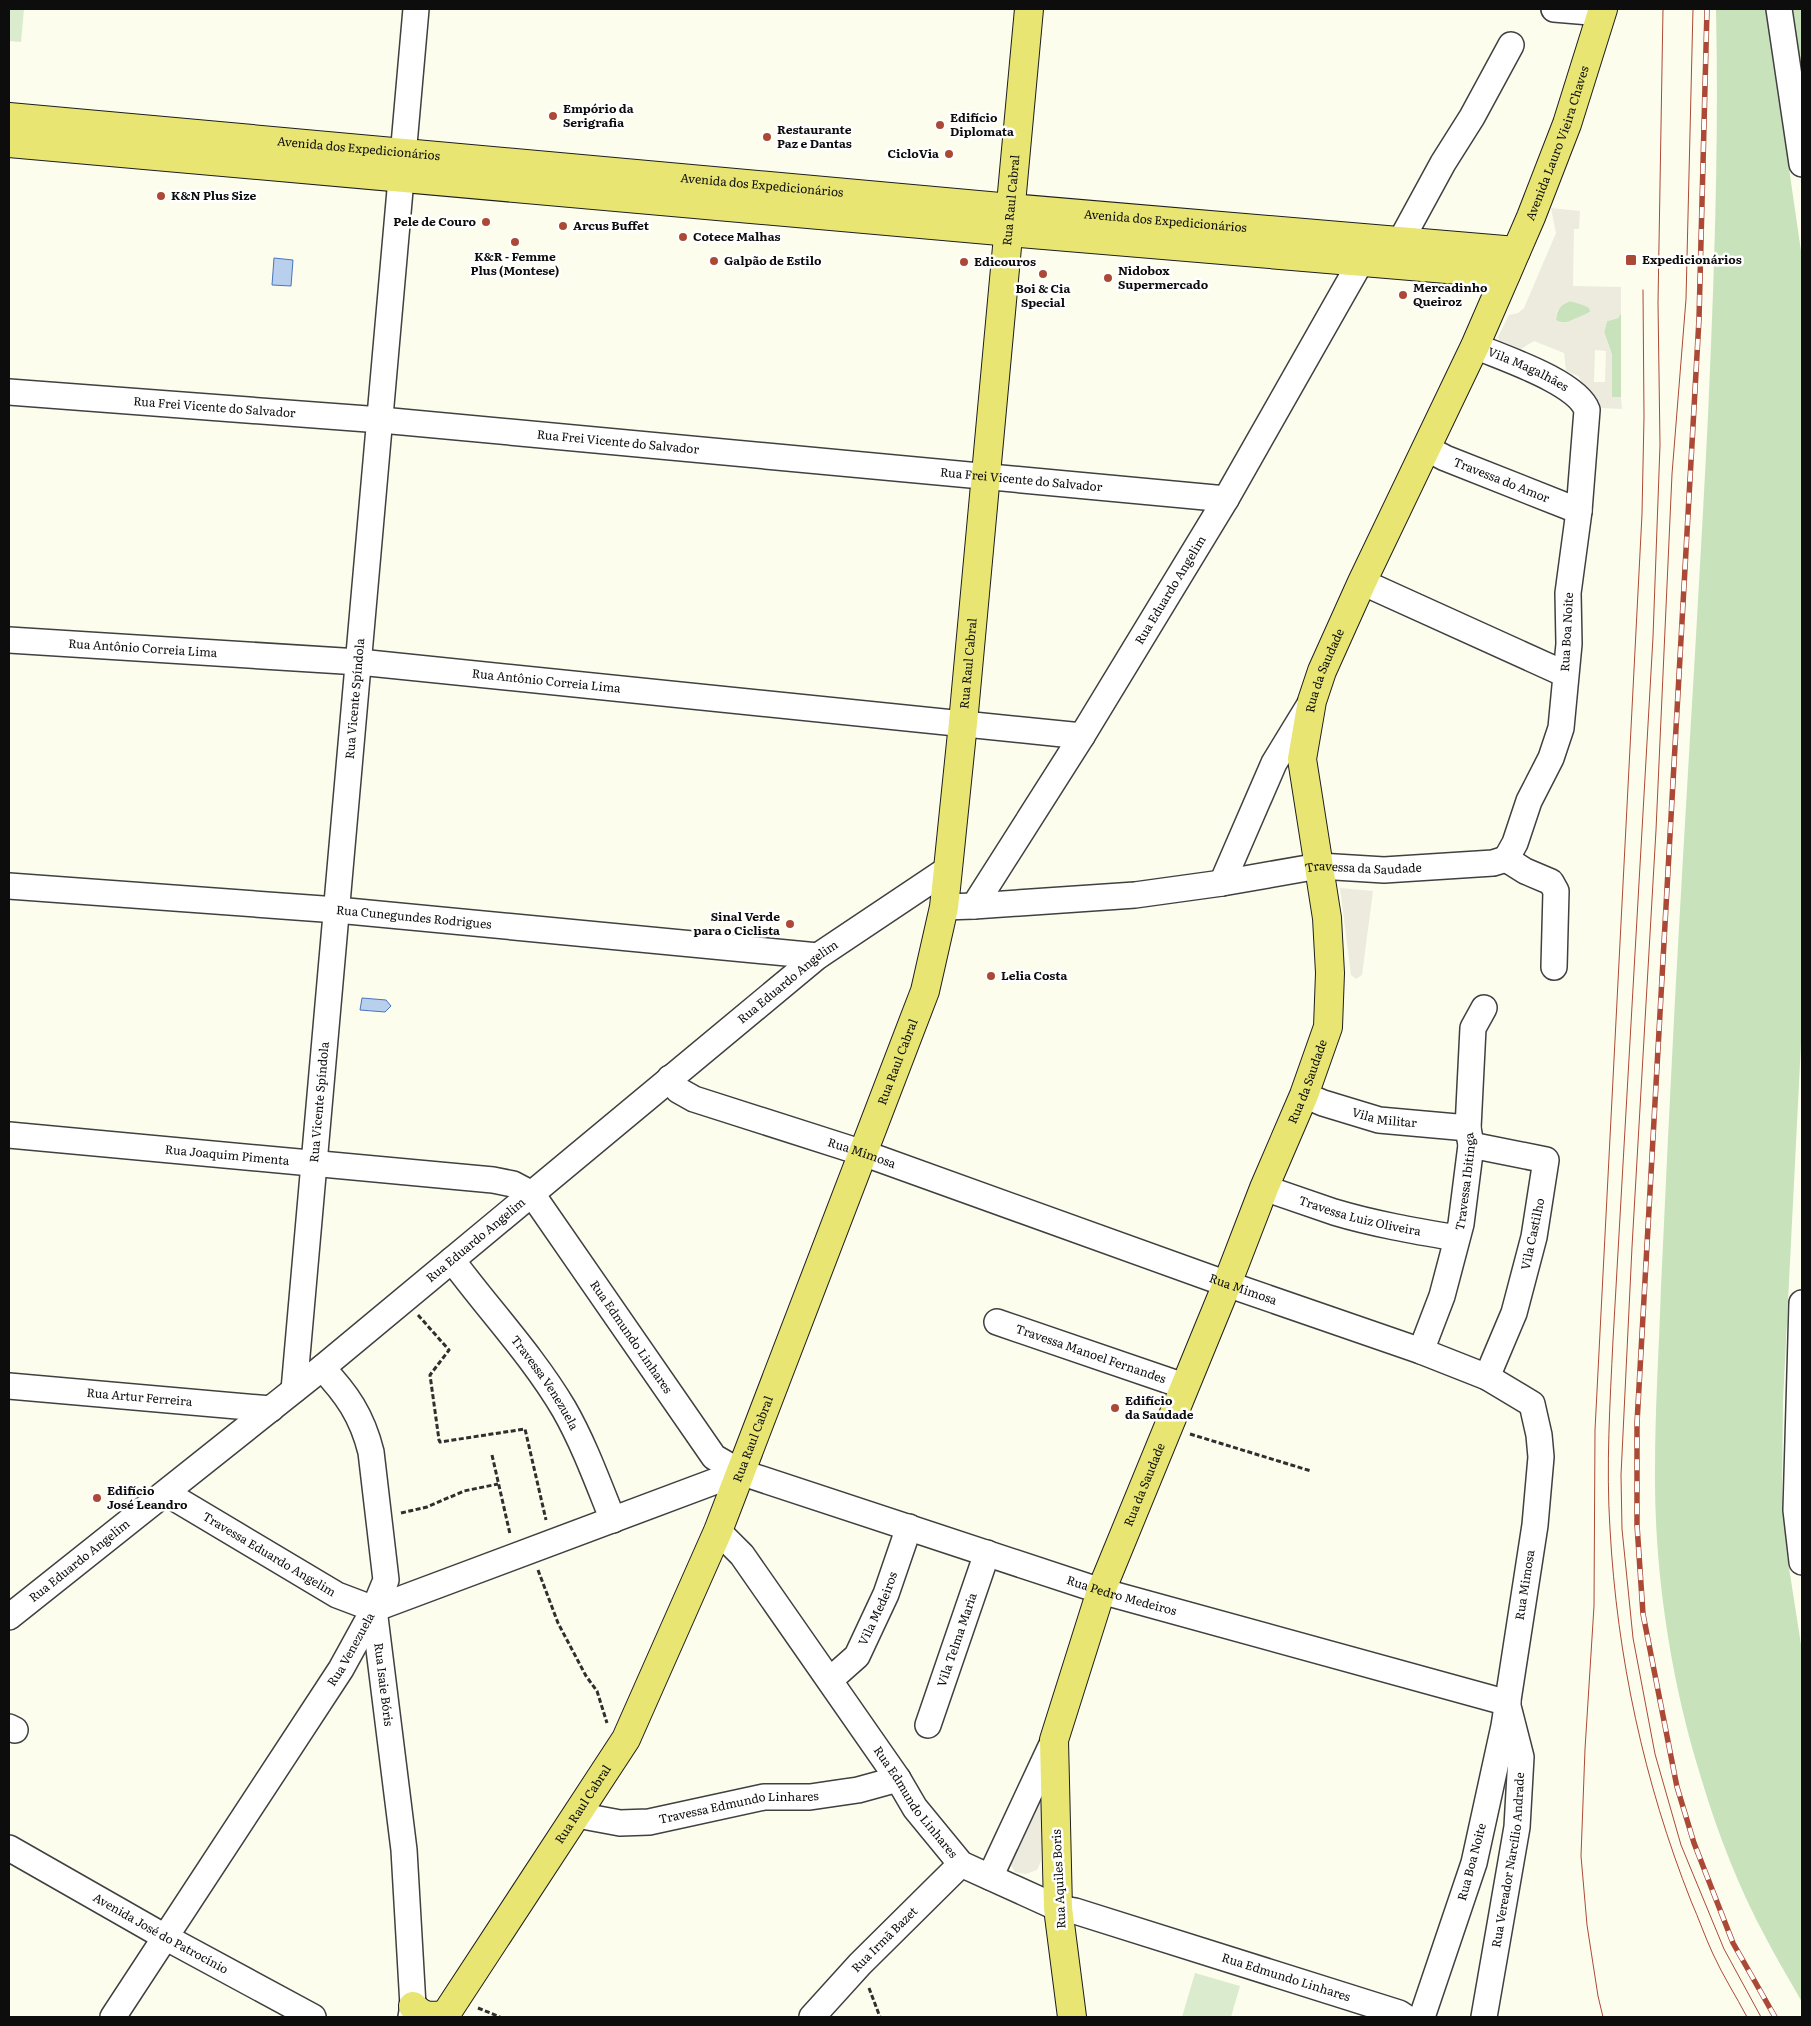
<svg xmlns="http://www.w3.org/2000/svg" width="1811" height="2026" viewBox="0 0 1811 2026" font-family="Literata,serif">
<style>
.green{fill:#c8e3bc}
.pitch{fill:#daeccd}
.plaza{fill:#ecebde;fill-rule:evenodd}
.water{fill:#b9cfee;stroke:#4975bd}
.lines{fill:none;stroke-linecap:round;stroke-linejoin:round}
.minor-casing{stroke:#404040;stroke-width:28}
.major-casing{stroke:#1e1e1e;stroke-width:30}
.path{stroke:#2f2f2f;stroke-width:3;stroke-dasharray:5 2.5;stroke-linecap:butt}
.minor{stroke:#fff;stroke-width:25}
.major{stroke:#e8e573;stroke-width:28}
.tram{stroke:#ac4936;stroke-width:1}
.rail-casing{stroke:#ac4936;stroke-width:5.5}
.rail{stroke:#fff;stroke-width:4;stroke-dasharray:11;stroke-linecap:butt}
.poi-dot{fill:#ac4936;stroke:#fff;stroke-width:2}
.labels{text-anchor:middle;stroke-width:5;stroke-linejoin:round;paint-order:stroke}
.poi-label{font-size:12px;font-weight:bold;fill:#0d0d0d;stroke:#fff;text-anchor:start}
.street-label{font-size:12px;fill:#0d0d0d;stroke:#fff}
</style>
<rect width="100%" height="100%" fill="#fdfdee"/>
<path class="green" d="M1716 9H1766L1802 258V1024L1783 1401 1782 1495 1787 1555 1802 1651V2002C1790 1981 1778 1961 1767 1940 1738 1887 1716 1829 1699 1771 1670 1676 1654 1569 1655 1470 1655 1409 1659 1348 1661 1287 1666 1179 1671 1071 1677 963 1687 780 1699 598 1708 415 1714 280 1719 144 1716 9Z
M1787 9H1802V109Z
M1570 301 1580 303 1590 308V312C1581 318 1565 327 1556 320 1557 309 1560 305 1570 301Z
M1621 313V397H1612V355L1604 332 1607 321 1618 318Z"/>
<path class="pitch" d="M9 9H24L21 42 9 41Z
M1195 1973 1240 1986 1231 2017H1182Z"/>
<path class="plaza" d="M1551 208 1580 211 1579 229H1574L1573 286 1621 287V313L1618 318 1607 321 1604 332 1612 355V397H1621L1622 409 1602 408 1594 401 1578 376 1566 371 1564 353 1534 341 1516 352 1501 345 1498 337 1509 315 1518 313 1524 308 1556 233ZM1570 301 1586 306 1589 308 1590 312 1565 323H1560L1556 320 1557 311 1562 305ZM1595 350 1606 351 1605 382H1594Z
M1340 888 1373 891 1362 975 1356 979 1351 975Z
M1038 1798 1042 1799 1041 1861 1037 1870 1026 1874 1015 1872 1009 1862Z"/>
<path class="water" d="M274 258 293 260 291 286 272 285Z
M362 998 386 1000 391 1006 385 1012 360 1010Z"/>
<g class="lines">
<defs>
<g id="minor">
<path d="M1554 9 1602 13"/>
<path d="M1779 9 1802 164"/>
<path d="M1400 242 1443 163 1472 117 1511 45"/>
<path id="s1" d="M1475 346C1503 358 1577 382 1587 410L1579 511 1568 593 1569 644 1561 728 1551 758 1529 801 1515 843 1506 859"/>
<path id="s2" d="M9 392 381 420 1226 499"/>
<path id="s3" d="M1426 448 1445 458 1579 511"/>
<path d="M1362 582 1565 674"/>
<path id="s4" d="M9 640 359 662 1082 736"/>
<path d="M1506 859 1525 871 1551 882 1556 891 1554 967"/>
<path d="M1222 883 1274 763 1310 704"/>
<path id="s5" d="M9 886 337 910 818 956"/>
<path id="s6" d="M974 906 1135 895 1222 883 1319 866 1384 870 1493 863 1506 859"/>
<path id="s7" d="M944 907 974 906 1082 736 1226 499 1360 263 1362 244"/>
<path id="s8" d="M670 1078 678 1090 694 1099 863 1153 1227 1284 1421 1351 1487 1377 1532 1404 1539 1435 1541 1457 1535 1525 1504 1726 1474 1863 1422 2017"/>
<path id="s9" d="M1304 1095 1323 1103 1379 1120 1468 1128"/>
<path id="s10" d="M9 1135 493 1180 513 1184 532 1194 714 1457 740 1472 1101 1591 1508 1703"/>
<path d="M1471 1145 1546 1160 1534 1237 1514 1313 1487 1377"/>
<path id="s11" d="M1264 1188C1288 1196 1311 1204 1334 1212 1374 1224 1415 1231 1456 1238"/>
<path id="s12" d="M452 1260C489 1310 532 1355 564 1409 584 1444 598 1483 613 1520"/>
<path d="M1802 1303 1796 1510 1802 1562"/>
<path id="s13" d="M997 1322 1184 1386"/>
<path id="s14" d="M1421 1351 1442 1296 1461 1224 1471 1145 1468 1128 1473 1028 1484 1008"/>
<path id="s15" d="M9 1386 271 1409"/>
<path id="s16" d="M294 1390 416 9"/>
<path id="s17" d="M166 1493 337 1595 374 1609"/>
<path id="s18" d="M718 1531 742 1555 898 1779 915 1808 961 1864 1058 1908 1075 1911 1399 2013 1405 2017"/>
<path id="s19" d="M374 1609 404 1850 413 2006 411 2017"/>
<path d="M374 1609 740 1472"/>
<path id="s20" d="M9 1617 322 1368 818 956 948 869"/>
<path id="s21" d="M830 1680 857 1656 886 1594 909 1527"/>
<path id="s22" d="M928 1725 987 1553"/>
<path d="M9 1727 15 1730"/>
<path id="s23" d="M577 1815 620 1823 649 1822 764 1797H810L858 1790 898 1779"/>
<path id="s24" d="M9 1848 165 1937 313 2017"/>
<path d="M990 1877 1054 1740"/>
<path id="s25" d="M113 2017 341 1669 374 1609 386 1580 371 1452C362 1416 347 1394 322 1368"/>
<path id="s26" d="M812 2017 860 1964 961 1864"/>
<path id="s27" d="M1484 2017 1517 1827 1521 1757 1509 1710"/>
</g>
<g id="major">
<path id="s28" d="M9 117 1011 208 1516 251"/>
<path d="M9 143 1032 234 1506 274"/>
<path d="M413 2006C424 2018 430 2016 446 2015"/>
<path id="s29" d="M444 2017 626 1739 718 1531 925 991 944 907 948 869 963 723 1029 9"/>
<path id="s30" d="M1072 2017 1058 1908 1054 1740 1101 1591 1227 1284 1264 1188 1304 1095 1328 1027 1330 973 1327 918 1302 759 1312 701 1322 671 1362 582 1475 346 1531 217 1567 124 1603 9"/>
</g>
</defs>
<use href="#minor" class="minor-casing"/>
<use href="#major" class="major-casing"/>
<path class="path" d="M418 1315 449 1350 430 1375 439 1440 440 1442 525 1429 546 1520
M1190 1434 1311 1471
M492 1455 510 1534
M401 1513 427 1507 464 1491 498 1484
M538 1570 558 1623 586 1676 597 1691 607 1723
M869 1988 880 2017
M478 2008 500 2017"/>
<use href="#minor" class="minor"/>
<use href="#major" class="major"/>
<path class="tram" d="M1663 9 1658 303 1660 445 1653 637 1613 1340C1610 1403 1606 1466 1610 1529 1617 1657 1644 1782 1691 1901 1699 1919 1705 1937 1713 1954 1723 1976 1736 1996 1747 2017
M1693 9 1686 299 1672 474 1656 830 1632 1247 1621 1475 1622 1529 1633 1638 1655 1754 1681 1845 1724 1949 1761 2017
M1603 2017 1598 1996 1587 1925 1581 1856 1585 1749 1594 1606 1595 1430 1642 514 1644 417 1643 290"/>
<defs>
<path id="rail" d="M1707 9 1699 319 1637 1423V1525L1643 1614 1677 1787 1694 1843 1733 1943 1775 2017"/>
</defs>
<use href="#rail" class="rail-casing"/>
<use href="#rail" class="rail"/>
</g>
<g class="poi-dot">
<circle cx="553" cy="116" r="5"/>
<circle cx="940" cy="125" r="5"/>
<circle cx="767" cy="137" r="5"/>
<circle cx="949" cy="154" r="5"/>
<circle cx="161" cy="196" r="5"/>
<circle cx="486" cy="222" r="5"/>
<circle cx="563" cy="226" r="5"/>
<circle cx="683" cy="237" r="5"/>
<circle cx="515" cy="242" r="5"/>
<rect x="1625" y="254" width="12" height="12" rx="2.5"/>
<circle cx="714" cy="261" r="5"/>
<circle cx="964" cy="262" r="5"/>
<circle cx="1043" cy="274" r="5"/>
<circle cx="1108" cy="278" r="5"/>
<circle cx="1403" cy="295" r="5"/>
<circle cx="790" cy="924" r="5"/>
<circle cx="991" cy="976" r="5"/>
<circle cx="1115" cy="1408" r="5"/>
<circle cx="97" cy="1498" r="5"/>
</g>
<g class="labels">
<g class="poi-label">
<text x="563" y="113">Empório da<tspan x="563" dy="14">Serigrafia</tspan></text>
<text x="950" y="122">Edifício<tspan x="950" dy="14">Diplomata</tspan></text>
<text x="777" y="134">Restaurante<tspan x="777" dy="14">Paz e Dantas</tspan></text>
<text x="939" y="158" text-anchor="end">CicloVia</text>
<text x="171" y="200">K&amp;N Plus Size</text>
<text x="476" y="226" text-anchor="end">Pele de Couro</text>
<text x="573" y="230">Arcus Buffet</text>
<text x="693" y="241">Cotece Malhas</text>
<text x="515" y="261" text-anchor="middle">K&amp;R - Femme<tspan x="515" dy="14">Plus (Montese)</tspan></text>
<text x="1642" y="264">Expedicionários</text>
<text x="724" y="265">Galpão de Estilo</text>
<text x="974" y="266">Edicouros</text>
<text x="1118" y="275">Nidobox<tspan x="1118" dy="14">Supermercado</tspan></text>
<text x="1413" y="292">Mercadinho<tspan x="1413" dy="14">Queiroz</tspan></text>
<text x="1043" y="293" text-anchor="middle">Boi &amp; Cia<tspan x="1043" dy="14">Special</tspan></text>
<text x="780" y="921" text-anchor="end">Sinal Verde<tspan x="780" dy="14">para o Ciclista</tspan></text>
<text x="1001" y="980">Lelia Costa</text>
<text x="1125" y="1405">Edifício<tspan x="1125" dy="14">da Saudade</tspan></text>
<text x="107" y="1495">Edifício<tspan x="107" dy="14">José Leandro</tspan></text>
</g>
<g class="street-label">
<text dy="4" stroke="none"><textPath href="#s30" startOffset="1981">Avenida Lauro Vieira Chaves</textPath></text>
<text dy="4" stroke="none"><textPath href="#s28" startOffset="351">Avenida dos Expedicionários</textPath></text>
<text dy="4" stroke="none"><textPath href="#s28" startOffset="756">Avenida dos Expedicionários</textPath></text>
<text dy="4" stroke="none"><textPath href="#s29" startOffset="1934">Rua Raul Cabral</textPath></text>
<text dy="4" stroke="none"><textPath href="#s28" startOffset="1161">Avenida dos Expedicionários</textPath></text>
<text dy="4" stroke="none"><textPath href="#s1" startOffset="58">Vila Magalhães</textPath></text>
<text dy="4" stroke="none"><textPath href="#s2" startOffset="206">Rua Frei Vicente do Salvador</textPath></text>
<text dy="4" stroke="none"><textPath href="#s2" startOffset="611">Rua Frei Vicente do Salvador</textPath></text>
<text dy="4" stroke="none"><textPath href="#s2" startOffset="1016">Rua Frei Vicente do Salvador</textPath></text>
<text dy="4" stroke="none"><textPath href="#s3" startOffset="82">Travessa do Amor</textPath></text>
<text dy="4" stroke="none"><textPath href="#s7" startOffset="402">Rua Eduardo Angelim</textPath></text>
<text transform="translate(1567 632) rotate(-87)" y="4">Rua Boa Noite</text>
<text dy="4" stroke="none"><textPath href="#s4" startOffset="134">Rua Antônio Correia Lima</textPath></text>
<text dy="4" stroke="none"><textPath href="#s29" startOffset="1469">Rua Raul Cabral</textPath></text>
<text dy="4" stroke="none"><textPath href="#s30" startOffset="1404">Rua da Saudade</textPath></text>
<text dy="4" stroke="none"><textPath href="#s4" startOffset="539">Rua Antônio Correia Lima</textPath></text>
<text dy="4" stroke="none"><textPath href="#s16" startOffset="694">Rua Vicente Spíndola</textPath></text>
<text dy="4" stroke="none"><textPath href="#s6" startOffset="392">Travessa da Saudade</textPath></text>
<text dy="4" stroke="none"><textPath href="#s5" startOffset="406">Rua Cunegundes Rodrigues</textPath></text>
<text dy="4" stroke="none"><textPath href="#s20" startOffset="1005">Rua Eduardo Angelim</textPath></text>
<text dy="4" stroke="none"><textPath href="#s29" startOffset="1062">Rua Raul Cabral</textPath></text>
<text dy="4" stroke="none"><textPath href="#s30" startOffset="984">Rua da Saudade</textPath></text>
<text dy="4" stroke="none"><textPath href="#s16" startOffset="289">Rua Vicente Spíndola</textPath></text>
<text dy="4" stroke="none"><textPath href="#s9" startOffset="84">Vila Militar</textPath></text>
<text dy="4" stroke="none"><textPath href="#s8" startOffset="209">Rua Mimosa</textPath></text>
<text dy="4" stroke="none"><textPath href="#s10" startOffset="219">Rua Joaquim Pimenta</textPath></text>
<text dy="4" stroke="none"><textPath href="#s14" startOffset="176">Travessa Ibitinga</textPath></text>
<text dy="4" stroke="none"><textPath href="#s11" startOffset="100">Travessa Luiz Oliveira</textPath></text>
<text transform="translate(1533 1234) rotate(-78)" y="4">Vila Castilho</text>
<text dy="4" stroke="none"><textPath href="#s20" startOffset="600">Rua Eduardo Angelim</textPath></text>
<text dy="4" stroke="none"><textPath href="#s8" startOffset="614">Rua Mimosa</textPath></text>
<text dy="4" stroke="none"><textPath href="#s10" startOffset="702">Rua Edmundo Linhares</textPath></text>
<text dy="4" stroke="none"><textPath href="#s13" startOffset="99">Travessa Manoel Fernandes</textPath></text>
<text dy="4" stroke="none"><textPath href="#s12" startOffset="154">Travessa Venezuela</textPath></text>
<text dy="4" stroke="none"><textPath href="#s15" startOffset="131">Rua Artur Ferreira</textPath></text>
<text dy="4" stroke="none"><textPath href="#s29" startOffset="658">Rua Raul Cabral</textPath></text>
<text dy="4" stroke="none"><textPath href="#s30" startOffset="549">Rua da Saudade</textPath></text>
<text dy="4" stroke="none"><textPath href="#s17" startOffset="120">Travessa Eduardo Angelim</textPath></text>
<text dy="4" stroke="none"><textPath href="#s20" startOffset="90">Rua Eduardo Angelim</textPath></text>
<text transform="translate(1525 1585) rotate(-81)" y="4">Rua Mimosa</text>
<text dy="4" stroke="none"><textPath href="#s10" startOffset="1279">Rua Pedro Medeiros</textPath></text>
<text dy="4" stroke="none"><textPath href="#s21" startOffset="88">Vila Medeiros</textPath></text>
<text dy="4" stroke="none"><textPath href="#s22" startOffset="90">Vila Telma Maria</textPath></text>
<text dy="4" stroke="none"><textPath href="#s25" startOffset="438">Rua Venezuela</textPath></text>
<text dy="4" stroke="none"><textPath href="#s19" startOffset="76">Rua Isaie Bóris</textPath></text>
<text dy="4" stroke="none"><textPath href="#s18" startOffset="336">Rua Edmundo Linhares</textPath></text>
<text dy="4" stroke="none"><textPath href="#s29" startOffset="254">Rua Raul Cabral</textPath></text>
<text dy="4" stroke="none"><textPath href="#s23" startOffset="164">Travessa Edmundo Linhares</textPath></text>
<text dy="4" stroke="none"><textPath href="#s27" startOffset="159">Rua Vereador Narcílio Andrade</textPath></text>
<text transform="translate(1472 1862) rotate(-75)" y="4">Rua Boa Noite</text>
<text transform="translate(1059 1879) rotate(-93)" y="4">Rua Aquiles Boris</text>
<text dy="4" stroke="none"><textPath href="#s24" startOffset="174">Avenida José do Patrocínio</textPath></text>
<text dy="4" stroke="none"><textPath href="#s26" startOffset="106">Rua Irmã Bazet</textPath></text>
<text dy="4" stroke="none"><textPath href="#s18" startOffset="758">Rua Edmundo Linhares</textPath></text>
</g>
</g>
<rect width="1811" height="2026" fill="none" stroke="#0d0d0d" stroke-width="20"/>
</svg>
